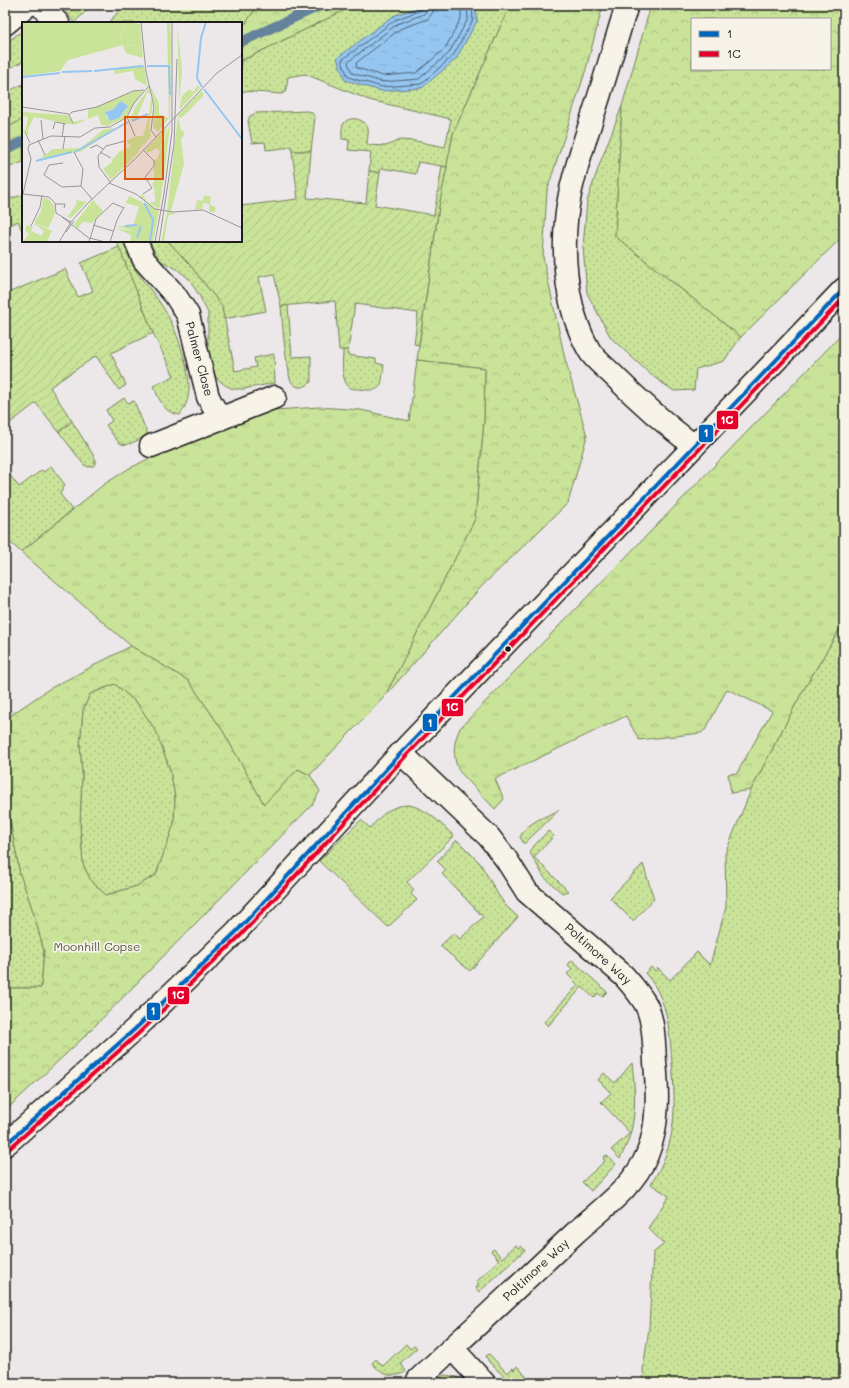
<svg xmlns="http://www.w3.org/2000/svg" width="849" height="1388" viewBox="0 0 849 1388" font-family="Mali,sans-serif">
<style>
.grass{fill:url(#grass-dots);stroke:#72805a}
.forest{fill:url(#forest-crowns);stroke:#72805a;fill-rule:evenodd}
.park{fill:url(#park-tufts);stroke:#72805a}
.garden{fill:url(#garden-furrows);stroke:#72805a}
.water{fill:url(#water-ripples);stroke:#65829c}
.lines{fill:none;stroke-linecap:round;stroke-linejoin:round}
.shore{stroke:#4c6071;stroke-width:1}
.stream{stroke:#65829c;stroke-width:10}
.street-casing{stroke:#1c1c1c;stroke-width:25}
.secondary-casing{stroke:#1c1c1c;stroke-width:25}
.street{stroke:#f7f3e8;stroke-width:22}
.secondary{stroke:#f7f3e8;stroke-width:22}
.bus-1-casing{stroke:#f7f3e8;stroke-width:7}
.bus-2-casing{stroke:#f7f3e8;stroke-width:7}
.bus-1{stroke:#0065bd;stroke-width:4}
.bus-2{stroke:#e4002b;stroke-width:4}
.bus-dot{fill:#1c1c1c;stroke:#f7f3e8;stroke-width:1.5}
.labels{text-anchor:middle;stroke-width:3.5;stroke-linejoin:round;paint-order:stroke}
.street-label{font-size:12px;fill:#1c1c1c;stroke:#f7f3e8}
.park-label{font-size:12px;fill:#505842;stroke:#f7f3e8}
.inset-river{fill:none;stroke:#95c6f1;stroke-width:2}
.inset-road{fill:none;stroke:#999697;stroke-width:1}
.view{fill:#de560d;fill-opacity:0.15;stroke:#de560d;stroke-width:2}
.inset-edge{fill:none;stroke:#1c1c1c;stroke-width:2}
.line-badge{stroke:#f7f3e8;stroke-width:1.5}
.badge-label{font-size:11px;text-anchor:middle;font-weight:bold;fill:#fff}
</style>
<defs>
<pattern id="grass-dots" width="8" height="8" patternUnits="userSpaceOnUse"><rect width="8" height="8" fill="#c9e399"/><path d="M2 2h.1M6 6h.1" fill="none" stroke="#acc283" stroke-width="1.8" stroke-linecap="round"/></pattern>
<pattern id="forest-crowns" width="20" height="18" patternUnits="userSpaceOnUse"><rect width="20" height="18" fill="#c9e399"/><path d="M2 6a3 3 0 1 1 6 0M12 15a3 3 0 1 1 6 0" fill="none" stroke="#acc283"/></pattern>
<pattern id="park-tufts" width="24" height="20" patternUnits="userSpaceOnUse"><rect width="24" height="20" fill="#c9e399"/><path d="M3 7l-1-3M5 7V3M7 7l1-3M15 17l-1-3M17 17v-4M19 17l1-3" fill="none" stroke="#acc283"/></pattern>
<pattern id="garden-furrows" width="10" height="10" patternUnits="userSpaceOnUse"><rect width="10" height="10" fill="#c9e399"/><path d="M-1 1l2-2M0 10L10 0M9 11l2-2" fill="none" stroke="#acc283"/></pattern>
<pattern id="water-ripples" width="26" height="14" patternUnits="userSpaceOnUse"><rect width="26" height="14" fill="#95c6f1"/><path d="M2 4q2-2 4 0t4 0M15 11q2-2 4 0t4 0" fill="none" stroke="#80aace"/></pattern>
</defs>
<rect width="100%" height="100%" fill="#ece8e9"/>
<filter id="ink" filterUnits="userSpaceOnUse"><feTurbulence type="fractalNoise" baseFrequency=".025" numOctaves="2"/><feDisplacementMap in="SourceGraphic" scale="8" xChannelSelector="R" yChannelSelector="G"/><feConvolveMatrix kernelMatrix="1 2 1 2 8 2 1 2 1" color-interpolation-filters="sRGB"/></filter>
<g filter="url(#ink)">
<path class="grass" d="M63 5H92L74 23 65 10Z
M123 5H258L245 24 241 27V23H109Z
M355 5H424L393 16 477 21 475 5H510L453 134 447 167 418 162 416 174 381 168 380 173 369 171 371 152 348 150 349 140 342 139C342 135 341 127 344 123 350 115 366 119 368 129 369 133 367 140 367 145L386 146 400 140 415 141 445 147 451 119 369 100 305 74 288 77 286 91 282 94 241 91V61Z
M23 30V61L5 71V44Z
M23 84V119L5 129V93Z
M622 106 615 236 741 337 724 361 696 369 694 390 674 391 651 375 611 338 587 293 583 247 587 201 600 163Z
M307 111 311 112 315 117 311 151H292V147L266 150 265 142 252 143 248 121 250 116 256 113Z
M22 195H23L22 231 18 221 9 226 5 218V204L10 199Z
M116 241H124C127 252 130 262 137 272 145 284 156 295 164 309 175 327 181 345 186 365 190 385 192 397 180 415 162 412 161 401 153 386L174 376 153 333Z
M149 241H168L190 265 222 306 235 371 256 367 254 358 274 354 275 383 243 389H233L225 385 216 378 208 350V313L199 295 189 279 177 269 159 260Z
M288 305 292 357 311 356V382C305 388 296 390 291 381 289 378 289 374 289 372 284 350 283 328 281 306Z
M343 350H348V355L376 359V363L384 365C381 386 384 393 360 389 356 389 350 389 348 386 340 376 343 361 343 350Z
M124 398 128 403 134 401 148 435C121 449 122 449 106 425L112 421 106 410Z
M72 421 95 458V464L93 466 89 467 84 465 59 432Z
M51 466 65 485 60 494 72 510 21 552 5 538V469L19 487 42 470 44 472Z
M844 622V1383H644L643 1369 649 1328 653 1253 664 1244 648 1228 669 1196 651 1184C677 1144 676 1108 672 1063 670 1037 669 1011 656 988 653 983 649 978 645 973L651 967 655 971 658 968 670 980 697 952 710 965 726 907 725 854 751 790 801 694Z
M115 684 138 704 156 731 170 770 175 797 174 824 156 875 137 886 106 895 91 881 83 864 80 825 82 773 80 745 83 710 90 694Z
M409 805C428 809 440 823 454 836L407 882 414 890 411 894 417 900 388 927 319 861 361 820 370 828C382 815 390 805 409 805Z
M559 810 524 844 520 837C527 822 545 817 559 810Z
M5 818 10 820 20 874 33 911 44 951 41 988H5Z
M548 831 554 836 534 857 568 891 562 893 544 877 529 851Z
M457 840 480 863 499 896 506 906 518 917 470 971 440 946 454 933 460 939 483 917 442 874 446 870 437 861Z
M643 864 654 899 633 921 610 898Z
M572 960 607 992 602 997 598 993 594 998 582 987 548 1026 544 1022 578 985 567 974 572 969 568 965Z
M632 1063C635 1088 637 1114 629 1138 627 1145 623 1152 620 1159L611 1150 630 1133 601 1102 611 1093 598 1080 604 1073 615 1083Z
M606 1155 616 1164 591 1191 582 1182 605 1161 603 1158Z
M516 1245 518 1248 521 1246 525 1250 479 1292 476 1288 479 1284 476 1282 499 1260 491 1251 494 1249 502 1258Z
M406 1344 410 1349 414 1346 417 1348 400 1363 406 1371C403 1374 401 1374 397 1375 385 1377 379 1371 372 1363L376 1359 383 1366Z
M489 1354 507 1373 513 1368 514 1370 517 1366 526 1376 519 1383H511L489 1362 486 1356Z
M444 1375C454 1376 460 1377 468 1383H432Z"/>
<path class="forest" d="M258 5H355L241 61V27L245 24Z
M510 5H603L586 69 547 191 543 257 565 359 587 436 568 503 481 587 385 696 475 519 484 421 485 368 417 360 439 206 453 134Z
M651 5H844V235L741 337 615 236 622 106ZM692 19H830V69H692Z
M23 119V162L5 169V129Z
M131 646 189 681 223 731 264 804 298 769 310 775 320 791 312 805 83 1038 5 1111V988H41L44 951 33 911 20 874 10 820 5 818V719L49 689ZM115 684 138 704 156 731 170 770 175 797 174 824 156 875 137 886 106 895 91 881 83 864 80 825 82 773 80 745 83 710 90 694Z"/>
<path class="park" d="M844 332V622L801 694 751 790 731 793 728 774 737 773 772 711 727 689 706 729 701 733 639 740 626 716 495 779 504 799 495 809 459 771C452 756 453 743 460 728Z
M417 360 485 368 484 421 475 519 385 696 310 775 298 769 264 804 223 731 189 681 131 646 21 552 103 485 128 469 156 455 239 420 275 410 319 407 361 410 409 421Z"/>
<path class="garden" d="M292 151H311L307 198 366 203 369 171 380 173 375 205 434 215 442 166 447 167 439 206 419 345 414 344 418 313 355 304 348 350H339L335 301 281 306 274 274 259 277 266 311 224 319 222 306 190 265 168 241H241V206L298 199Z
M119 247 153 333 111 353 126 385 119 390 96 356 50 387 72 421 59 432 36 403 5 427V287L8 293 65 269 78 297 93 291 81 263Z"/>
<path class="water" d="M424 5H475L477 21 456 59 422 88 381 91 345 80 337 58 393 16Z"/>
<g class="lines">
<path class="shore" d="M423 5V8L421 10 395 20 343 59 342 61 348 77 382 87 421 84 453 56 473 20 472 5
M428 5 427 10 424 14 397 24 349 61 348 63 352 73 382 82 419 79 449 53 468 19 467 5
M434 5 433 12 428 19 400 29 356 63 357 68 383 76 416 73 445 49 461 18V5"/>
<path class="stream" d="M241 42 322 5
M5 150 23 141"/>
<defs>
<path id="street" d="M40 5 58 23
M627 5C616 40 606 75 595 109 586 137 576 165 570 194 560 243 564 306 589 350 594 359 605 367 612 374 638 400 665 424 694 446
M5 24 28 5
M136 241 144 260 175 295 188 315 208 397 220 419
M151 446 275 397
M401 753 489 837 506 859 527 892 624 976C632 985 640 994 646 1005 654 1021 654 1044 655 1062 658 1092 659 1126 647 1155 633 1188 600 1210 574 1234 533 1272 493 1311 452 1348L484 1383
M418 1380 452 1348"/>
<path id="secondary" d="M5 1145 135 1029 236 932 401 753 844 289"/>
</defs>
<use href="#street" class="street-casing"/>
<use href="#secondary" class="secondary-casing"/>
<use href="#street" class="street"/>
<use href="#secondary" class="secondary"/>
<defs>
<path id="bus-1" d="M5 1145 135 1029 236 932 401 753 844 289"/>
<path id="bus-2" d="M9 1149 139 1033 240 936 405 757 844 298"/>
</defs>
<use href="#bus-1" class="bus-1-casing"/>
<use href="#bus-2" class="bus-2-casing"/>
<use href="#bus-1" class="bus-1"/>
<use href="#bus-2" class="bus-2"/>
</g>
</g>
<circle class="bus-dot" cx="508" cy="649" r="3.5"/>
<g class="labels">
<g class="street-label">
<text transform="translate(199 359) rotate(75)" y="4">Palmer Close</text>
<text transform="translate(598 954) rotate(42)" y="4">Poltimore Way</text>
<text transform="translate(536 1270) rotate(-43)" y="4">Poltimore Way</text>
</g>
<g class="park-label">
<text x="97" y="951">Moonhill Copse</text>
</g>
</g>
<g transform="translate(22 22)">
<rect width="220" height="220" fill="#ece8e9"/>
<path d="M145 0H148L149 18 148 98 147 100ZM155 0 160 48 157 81 156 21ZM127 66 128 71H125L115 95 109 99 108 97 114 84ZM156 93 159 108 163 111 159 117 162 142 149 189H145ZM148 102 142 155 137 187 118 175 120 172 126 180 129 181V180L130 178 129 180H133V172H130L133 170 130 161H132V138L135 137ZM107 174 116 178 120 180 114 184 104 181 102 184ZM21 176 27 177 32 184 33 192 26 206 12 201 19 189ZM54 178 65 180 49 196 39 192 46 194 55 181ZM122 180 137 189 131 220H128L130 198ZM145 190 154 191 146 194 142 220H139ZM11 201 28 208 27 211 28 208 40 213 30 209 25 219 20 220 9 209 7 212 3 208 5 203 11 205 9 209 19 214 22 209Z" fill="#c9e399"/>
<path d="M120 23 121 36 104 31 101 24ZM122 43 125 64 113 57 111 49 93 52 92 48ZM126 60 137 81V92L147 96 136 110 131 105 133 83ZM176 63 178 66 157 88 160 74 167 67 171 70ZM179 69 182 71 181 74 161 95 157 96 156 93ZM129 76 131 80 127 106 129 114 120 126 124 118 125 111H122L127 93 109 98 127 92ZM109 124 117 130 96 151 90 142V138L97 130Z" fill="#c9e399"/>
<path d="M0 0H103L98 11 101 23 46 38 38 49 0 54ZM112 69H121L104 95 86 104 79 103 76 93 52 103 12 95 6 108 7 113 1 109 4 107 6 95 0 94V90L45 93 51 100 66 97V88ZM105 86 97 96 88 99 84 94V89ZM146 104 137 130 136 126 125 131 123 128ZM91 106V108L60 129 17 137 31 127 59 126 81 108ZM122 111H125L124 118 115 131 104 119 114 114H121ZM71 178 81 189 70 201 60 200 56 207 52 202ZM120 180 130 198 128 220H108L109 213 93 206 115 210 94 204H111L117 185 115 184Z" fill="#c9e399" fill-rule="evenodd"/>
<path d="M90 140 96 151 89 158 81 147ZM182 173 189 175 188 182 194 186 192 191 187 189V182L181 181 180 187 173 188 175 178 181 179Z" fill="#c9e399"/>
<path d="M104 0 118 2 120 23 101 24 98 10ZM9 209 22 216 20 220H1Z" fill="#c9e399"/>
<path d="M99 79 106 84 97 96 88 99 83 90 90 88Z" fill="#95c6f1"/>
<path class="inset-river" d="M125 44H148M147 44 148 73M72 49 121 44M40 50 70 49M0 55 38 51M180 65 175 56 179 16 184 0M182 67 220 117M110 99 126 92M53 130 106 100M14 139 50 130M122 181 131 198 128 220M103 204 115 203M115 216 119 204"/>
<path class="inset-road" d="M119 0 124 50 132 84 129 108 134 115M0 85 47 92M105 95 113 114M19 98 21 117M51 101 47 93 50 90 75 85 111 69 122 68M31 107 33 100 44 102M3 110 8 121M40 115 42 102M16 118 23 133M68 126 75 123 81 127M41 127 43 114M52 130 61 147 59 164M78 130 89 136M41 141 27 143 22 153 40 165 59 164 70 177M88 160 77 145 76 134 84 124 103 119M87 161 114 172 133 187 151 190 181 188 220 206M121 172 130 166 123 155 132 144V139L121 128M33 182H43L42 186M40 195 68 217M49 200 34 191 33 181 27 175 1 172 9 137 6 127 7 123 29 114 58 115 73 106 88 105 105 95 112 81 127 64M71 203 91 209M9 204 18 185 20 173M44 210 52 199M68 216 83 220M37 220 49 200 66 181 114 136 195 51 220 33M67 220 74 197 91 181 102 186M88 220 95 198 102 185M133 220 142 172 150 109V0M137 220 152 122 155 37"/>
<path class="view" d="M103 95H141V157H103Z"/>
<rect width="220" height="220" class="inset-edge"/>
</g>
<g class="line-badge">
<rect x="716" y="410" width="23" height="20" rx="4" fill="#e4002b"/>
<rect x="698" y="424" width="16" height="19" rx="4" fill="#0065bd"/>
<rect x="441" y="698" width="23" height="19" rx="4" fill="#e4002b"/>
<rect x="422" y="713" width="16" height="19" rx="4" fill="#0065bd"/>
<rect x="167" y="986" width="23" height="19" rx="4" fill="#e4002b"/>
<rect x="146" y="1002" width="15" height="19" rx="4" fill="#0065bd"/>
</g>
<g class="badge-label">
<text x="727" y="424">1C</text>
<text x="706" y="437">1</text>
<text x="452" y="711">1C</text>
<text x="430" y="727">1</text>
<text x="178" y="999">1C</text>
<text x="153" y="1015">1</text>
</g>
<rect width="849" height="1388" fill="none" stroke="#f7f3e8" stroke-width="20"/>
<rect x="10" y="10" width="829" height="1368" fill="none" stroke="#1c1c1c" stroke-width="1.5" filter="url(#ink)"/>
<rect x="691" y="18" width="140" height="52" fill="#f7f3e8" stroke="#9f9d96"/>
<rect x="699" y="31" width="20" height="6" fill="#0065bd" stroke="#9f9d96"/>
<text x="727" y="38" font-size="12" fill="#1c1c1c">1</text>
<rect x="699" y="51" width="20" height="6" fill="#e4002b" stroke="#9f9d96"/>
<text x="727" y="58" font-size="12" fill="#1c1c1c">1C</text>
</svg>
